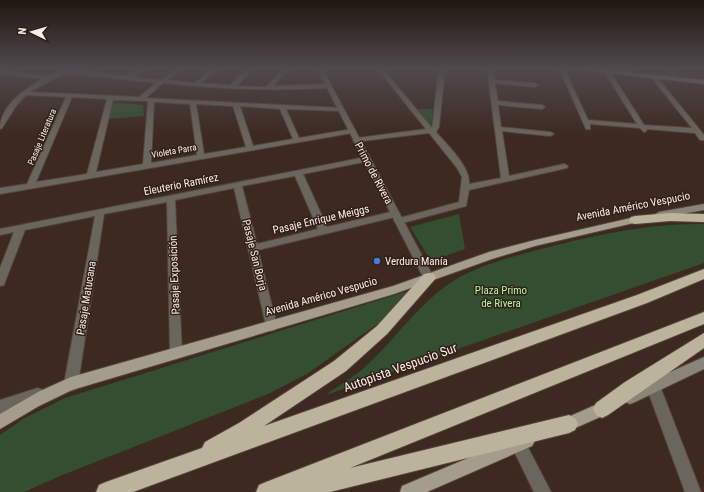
<svg xmlns="http://www.w3.org/2000/svg" width="704" height="492" viewBox="0 0 704 492" font-family="'Roboto Condensed',sans-serif">
<style>
.green{fill:#344f30}
.lines{fill:none;stroke-linecap:round;stroke-linejoin:round}
.minor-casing{stroke:#57443b;stroke-width:2}
.tertiary-casing{stroke:#57443b;stroke-width:2}
.secondary-casing{stroke:#57443b;stroke-width:2}
.primary-casing{stroke:#57443b;stroke-width:2}
.motorway-casing{stroke:#57443b;stroke-width:2}
.minor{fill:#6a665d;fill-rule:evenodd}
.tertiary{fill:#6a665d;fill-rule:evenodd}
.secondary{fill:#8b8577;fill-rule:evenodd}
.primary{fill:#a49d8b;fill-rule:evenodd}
.motorway{fill:#bcb39d;fill-rule:evenodd}
.shop-dot{fill:#3f7fe0;stroke:#312016;stroke-width:1.5}
.labels{text-anchor:middle;stroke-width:3;stroke-linejoin:round;paint-order:stroke}
.far-street-label{font-size:9px;fill:#faede7;stroke:#312016}
.street-label{font-size:11px;fill:#faede7;stroke:#312016}
.poi-label{font-size:11px;fill:#faede7;stroke:#312016;text-anchor:start}
.park-label{font-size:11px;fill:#b2f5a7;stroke:#312016}
.near-street-label{font-size:13px;fill:#faede7;stroke:#312016}
</style>
<rect width="100%" height="100%" fill="#3c291f"/>
<path class="green" d="M112 102 143 105 144 116 109 119Z
M416 109H433L431 128Z
M459 214 465 249 431 261 410 227Z
M704 224V263L326 395C339 385 354 377 365 367 395 340 418 304 452 282 478 265 508 258 537 250 592 236 647 223 704 224Z
M418 288 383 320 342 349 307 374 268 394 60 476 24 492H0V435L23 419 65 398Z"/>
<g class="lines">
<defs>
<path id="minor" d="M65 68 127 76 140 68H146L134 77 161 80 177 68H183L167 80 195 83 213 68H219L201 83 230 85 248 68H254L236 86 262 87H266L285 68H290L273 86 328 84 331 86 328 88C273 91 218 89 163 83L146 98 341 108 343 109V111L286 109 299 138 352 129 355 131 352 133 0 194V188L27 184 66 97 26 95 16 106 2 128 0 129C0 106 25 88 43 79L0 74V70L49 76ZM65 73 156 83 139 97 30 92ZM72 97 107 99 87 174 36 182ZM113 100 148 101 143 164 96 172ZM154 102 190 104 197 155 151 163ZM196 104 233 106 246 147 204 154ZM240 106 280 109 293 139 253 146Z
M377 68H382L432 128 439 68H445L439 127 436 132C447 145 471 167 469 184L501 178 487 68H493L494 80 535 83 538 85 535 87 495 83 498 101 542 105 545 107 542 109 498 105 501 127 550 132 554 134 550 136 502 131 509 176 564 164 568 166 567 168 469 190 466 206 399 224 396 223 394 221 396 219 459 202 462 177 457 168 429 133 354 142 353 140 357 138 426 129Z
M559 68H564L588 120 637 124 605 73 608 71 611 73 644 125 692 128 651 77 656 76 700 130 704 135V140H700L695 133 647 129 646 131 644 132 640 128 590 124V129H586Z
M621 68H626L628 71 623 72Z
M669 68H674L677 77H673Z
M366 157H369V161L303 174 327 227 395 211 400 214 395 217 258 250 277 326 275 330 271 331 267 330 262 308 234 188 175 200 182 353 181 357 176 359 171 357 170 353 167 202 104 214 78 384 76 389 71 391 66 389 64 384 95 216 25 230 5 282 4 285 0 286V268L14 232 0 235V229ZM295 176 318 229 257 244 242 186Z
M653 379 658 381 660 386 701 492H685L646 386 648 381Z
M38 388 43 390 45 395 43 400 0 414V400Z"/>
<path id="tertiary" d="M317 68H322L434 278 433 281 429 282 425 281Z
M519 437 524 440 551 492H534L511 445 514 440Z"/>
<path id="secondary" d="M566 68H587L704 80V84Z
M704 204V210L659 218 654 215 659 212Z
M704 357V369L635 402 630 404 625 402 623 397 625 392Z"/>
<path id="primary" d="M635 217 638 218 640 220 638 222 535 246 492 259 394 294 72 390 39 406 0 429V414L38 392 71 377 393 286 489 252 535 240Z
M602 402 607 404 609 409 607 414 564 433 559 431 557 426 559 421Z
M527 433 532 436 535 441 532 446 427 492H400L402 486Z"/>
<path id="motorway" d="M670 213 704 214V222L670 221 635 224 631 223 629 220 631 217 635 216Z
M704 269V279L647 303 133 492H96L99 485 106 482 202 448 205 442 239 423 334 361 377 326 424 274 429 273 434 274 436 278 387 334 346 371 264 426 637 295Z
M704 312V324L350 468 569 415 575 418 578 424 575 430 569 433 330 492H256L259 485 266 482Z
M704 333V348L608 415 602 418 596 415 593 409 596 403 625 382Z"/>
</defs>
<use href="#minor" class="minor-casing"/>
<use href="#tertiary" class="tertiary-casing"/>
<use href="#secondary" class="secondary-casing"/>
<use href="#primary" class="primary-casing"/>
<use href="#motorway" class="motorway-casing"/>
<use href="#minor" class="minor"/>
<use href="#tertiary" class="tertiary"/>
<use href="#secondary" class="secondary"/>
<use href="#primary" class="primary"/>
<use href="#motorway" class="motorway"/>
</g>
<linearGradient id="sky" x2="0" y2="1"><stop stop-color="#211711"/><stop offset="0.5" stop-color="#50494d"/><stop offset="1" stop-color="#50494d" stop-opacity="0"/></linearGradient>
<rect width="704" height="137" fill="url(#sky)"/>
<circle class="shop-dot" cx="377" cy="261" r="4"/>
<g class="labels">
<g class="far-street-label">
<text transform="translate(42 137) rotate(-67)" y="3">Pasaje Literatura</text>
<text transform="translate(174 151) rotate(-10)" y="3">Violeta Parra</text>
</g>
<g class="street-label">
<text transform="translate(374 173) rotate(62)" y="4">Primo de Rivera</text>
<text transform="translate(181 184) rotate(-11)" y="4">Eleuterio Ramírez</text>
<text transform="translate(633 206) rotate(-11)" y="4">Avenida Américo Vespucio</text>
<text transform="translate(321 219) rotate(-13)" y="4">Pasaje Enrique Meiggs</text>
<text transform="translate(255 255) rotate(76)" y="4">Pasaje San Borja</text>
<text transform="translate(174 275) rotate(-92)" y="4">Pasaje Exposición</text>
<text transform="translate(321 296) rotate(-16)" y="4">Avenida Américo Vespucio</text>
<text transform="translate(86 298) rotate(-81)" y="4">Pasaje Matucana</text>
</g>
<g class="poi-label">
<text x="385" y="265">Verdura Manía</text>
</g>
<g class="park-label">
<text x="501" y="294">Plaza Primo<tspan x="501" dy="13">de Rivera</tspan></text>
</g>
<g class="near-street-label">
<text transform="translate(400 367) rotate(-20)" y="5">Autopista Vespucio Sur</text>
</g>
</g>
<g transform="translate(32 32) rotate(275)" stroke="#312016" stroke-width="3" paint-order="stroke">
<path d="M0-3L7 15L0 10L-7 15Z" fill="#faede7"/>
<text y="-6" font-size="11" font-weight="bold" text-anchor="middle" fill="#faede7">N</text>
</g>
</svg>
